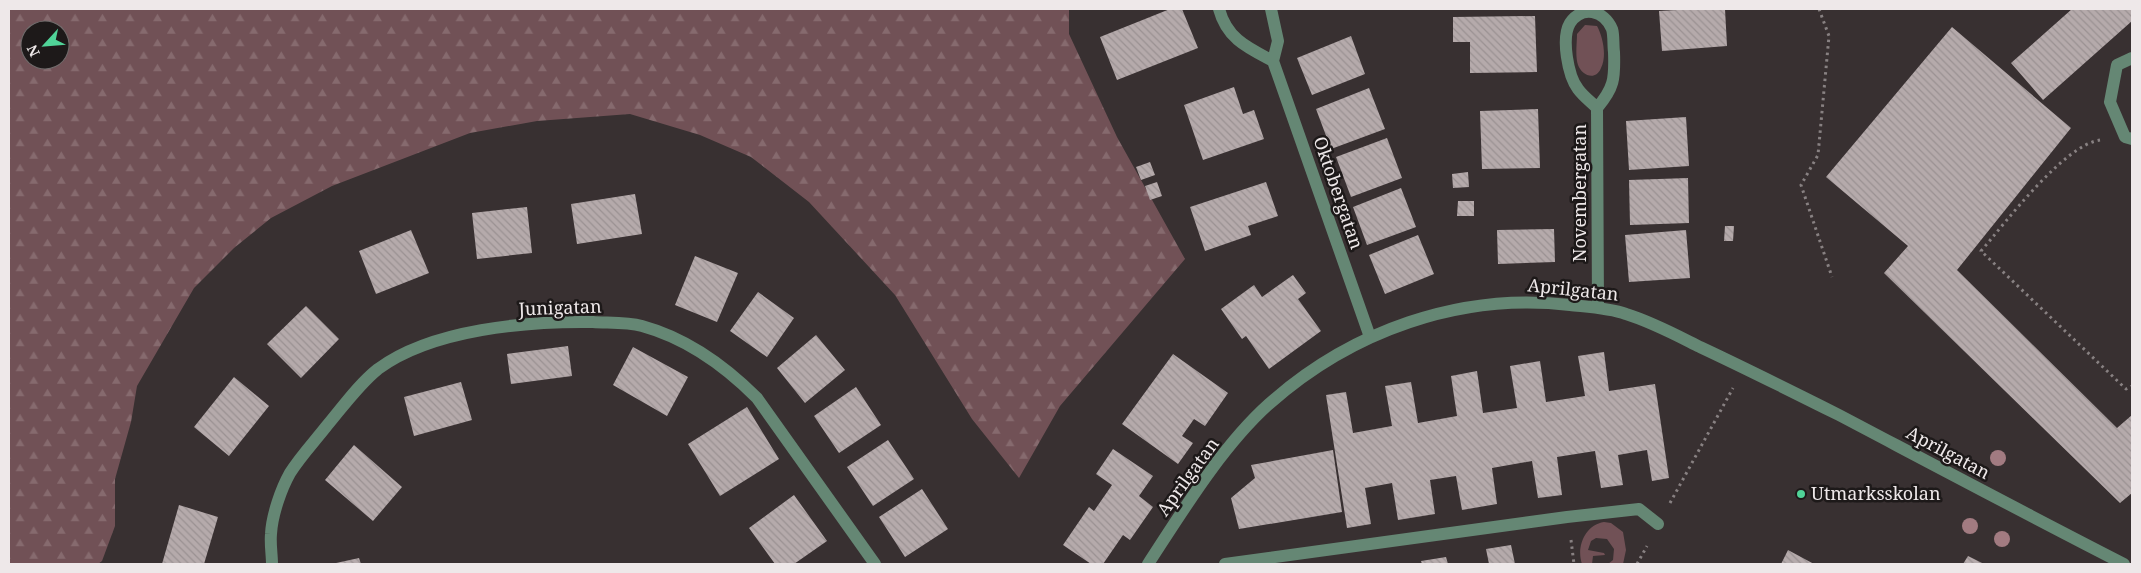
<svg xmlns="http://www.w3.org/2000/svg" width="2141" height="573" viewBox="0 0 2141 573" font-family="'Noto Serif',serif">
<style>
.grass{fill:#715156}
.forest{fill:url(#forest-firs);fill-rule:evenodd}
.building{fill:url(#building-back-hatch)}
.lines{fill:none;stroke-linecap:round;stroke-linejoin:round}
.path{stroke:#888182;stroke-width:3;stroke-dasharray:2.5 4;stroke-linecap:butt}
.minor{stroke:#658774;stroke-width:12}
.tree{fill:#a27b81}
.poi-dot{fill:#50d398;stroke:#1d1919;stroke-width:2}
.labels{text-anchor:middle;stroke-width:5;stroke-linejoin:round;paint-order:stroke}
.street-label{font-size:18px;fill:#eee8e9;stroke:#1d1919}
.poi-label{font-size:18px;fill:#eee8e9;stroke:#1d1919;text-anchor:start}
</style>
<defs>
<pattern id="forest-firs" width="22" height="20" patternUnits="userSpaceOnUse" patternTransform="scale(1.25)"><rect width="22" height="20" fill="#715156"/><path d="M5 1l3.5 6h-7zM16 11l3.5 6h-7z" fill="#866a6e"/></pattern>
<pattern id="building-back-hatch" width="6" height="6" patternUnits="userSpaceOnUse" patternTransform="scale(1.25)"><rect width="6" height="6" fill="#b5aaab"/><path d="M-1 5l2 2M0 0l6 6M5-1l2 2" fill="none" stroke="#9a9192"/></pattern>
</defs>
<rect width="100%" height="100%" fill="#383031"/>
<path class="grass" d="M1585 25 1597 26C1603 37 1607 56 1601 68 1596 81 1582 76 1578 65 1575 56 1577 43 1577 34Z
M1604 522 1611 523 1623 532 1626 550 1623 564H1608L1613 560 1614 549 1607 539 1596 538 1591 541 1588 550 1604 553 1605 555 1593 556 1592 564H1582C1576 547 1585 525 1604 522Z"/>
<path class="forest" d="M9 9H1069V34L1117 137 1185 259 1060 406 1019 478 972 419 895 295 809 202 751 157 700 135 630 114 537 121 470 133 332 186 271 218 234 248 194 288 137 386 131 422 115 479V526L102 561 98 564H9ZM30 30H60V60H30Z"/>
<path class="building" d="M1170 9H1182L1198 48 1117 80 1100 37Z
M1695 9H1725L1727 46 1662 51 1659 11Z
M2072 9H2132V21L2043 100 2011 63Z
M1535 16 1537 72 1470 73V42H1453V17Z
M1952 27 2071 128 1957 270 2117 428 2132 415V493L2120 503 1884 273 1908 246 1826 177Z
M1351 36 1365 74 1312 95 1297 58Z
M1234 87 1243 114 1254 110 1264 139 1203 160 1184 105Z
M1369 88 1385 129 1331 149 1316 109Z
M1538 109 1540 168 1482 169 1480 111Z
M1686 117 1689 166 1629 170 1626 121Z
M1387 138 1402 178 1351 197 1336 157Z
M1150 162 1155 175 1141 180 1136 167Z
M1468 172 1469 187 1453 188 1452 174Z
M1688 178 1689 223 1630 225 1629 180Z
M1157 182 1162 196 1150 200 1145 186Z
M1266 182 1278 216 1248 226 1251 235 1205 251 1190 207Z
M1401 188 1416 227 1367 245 1353 207Z
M635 194 642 234 577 244 571 204Z
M1458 201H1474V216H1457Z
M527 207 532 253 477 259 472 213Z
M1725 226H1734L1733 241H1724Z
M1554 229 1555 262 1498 264 1497 230Z
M411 230 429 273 376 294 359 251Z
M1686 230 1690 278 1629 282 1625 235Z
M1418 235 1434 274 1385 294 1369 255Z
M695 256 738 273 717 322 675 305Z
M1293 275 1306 293 1298 299 1321 331 1269 369 1246 336 1242 339 1221 309 1254 285 1262 297Z
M758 292 794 318 767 357 730 331Z
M306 306 339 339 301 378 267 344Z
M816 335 845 370 805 403 777 368Z
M568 346 572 376 511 384 507 354Z
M633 347 688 377 667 416 613 385Z
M1604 352 1609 391 1655 384 1669 478 1652 481 1647 450 1618 455 1623 485 1601 488 1595 451 1557 457 1562 495 1538 498 1532 461 1492 468 1497 504 1462 510 1456 476 1430 480 1435 514 1398 520 1392 483 1365 488 1371 524 1347 528 1326 395 1346 392 1353 433 1392 426 1385 386 1411 382 1418 423 1457 416 1451 376 1477 371 1483 413 1517 408 1510 366 1540 361 1546 402 1585 396 1578 356Z
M1173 354 1228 393 1205 426 1194 419 1182 436 1193 443 1178 464 1122 424Z
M234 377 269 406 229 456 194 427Z
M461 382 472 420 414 436 404 397Z
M856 387 881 425 839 453 814 416Z
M747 407 779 459 720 496 688 444Z
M888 440 914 479 873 506 847 467Z
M354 445 402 487 373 521 325 480Z
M1113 449 1153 476 1139 496 1153 507 1130 540 1123 535 1103 564H1091L1063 545 1089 507 1094 511 1112 485 1096 474Z
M1333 450 1342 512 1239 529 1231 498 1255 478 1251 465Z
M922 489 948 529 905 557 879 517Z
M794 495 827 541 794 564H775L749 528Z
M179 505 218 517 204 564H162Z
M1511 545 1515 564H1489L1486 549Z
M1788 550 1814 564H1781Z
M1968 556 1984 564H1963Z
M1446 557 1448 564H1422L1421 561Z
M359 558 361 564H336V563Z"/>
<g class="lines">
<path class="path" d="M1819 9 1829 36 1818 155 1801 185 1832 277
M2100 140C2064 145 2006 222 1981 251L2126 389 2132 386
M1670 503 1733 388
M1571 540 1574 564
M1637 564 1647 546"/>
<path class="minor" d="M1219 9C1227 39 1248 48 1273 61
M1271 9 1278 41 1273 61 1370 337
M2132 58 2117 65 2110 102 2125 137 2132 139
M1597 108C1591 102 1583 96 1578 89 1568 76 1561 38 1570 23 1582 5 1604 10 1612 29 1614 35 1613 45 1614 52 1615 79 1614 88 1597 108L1598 308
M272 564C272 555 270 544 271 534 272 515 281 489 290 473 300 457 314 442 325 428 342 408 358 385 378 369 432 329 528 321 593 322 609 323 627 322 642 326 686 338 725 366 757 398L875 564
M1148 564C1182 512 1222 446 1269 404 1351 331 1460 292 1570 305 1588 307 1609 308 1626 314 1652 322 1676 335 1700 347 1747 369 1793 392 1839 415 1934 465 2028 515 2124 564
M1225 564 1567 517 1639 509 1658 524"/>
</g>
<g class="tree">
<circle cx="1998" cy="458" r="8"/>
<circle cx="1970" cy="526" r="8"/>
<circle cx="2002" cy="539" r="8"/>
</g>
<circle class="poi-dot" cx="1801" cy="494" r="5"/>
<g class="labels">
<g class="street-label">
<text transform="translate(1338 193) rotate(71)" y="6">Oktobergatan</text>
<text transform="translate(1580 193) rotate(-90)" y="6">Novembergatan</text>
<text transform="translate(1573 290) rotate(6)" y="6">Aprilgatan</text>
<text transform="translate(560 308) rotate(-2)" y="6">Junigatan</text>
<text transform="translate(1948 453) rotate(28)" y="6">Aprilgatan</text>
<text transform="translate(1188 477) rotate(-54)" y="6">Aprilgatan</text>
</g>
<g class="poi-label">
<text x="1811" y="500">Utmarksskolan</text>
</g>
</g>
<rect width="2141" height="573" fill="none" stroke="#eee8e9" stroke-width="20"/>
<g transform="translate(45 45) rotate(244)"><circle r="24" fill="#1d1919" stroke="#716c6c"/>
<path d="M0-4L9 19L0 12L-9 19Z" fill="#50d398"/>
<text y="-8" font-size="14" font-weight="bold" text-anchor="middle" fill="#eee8e9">N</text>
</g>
</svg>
